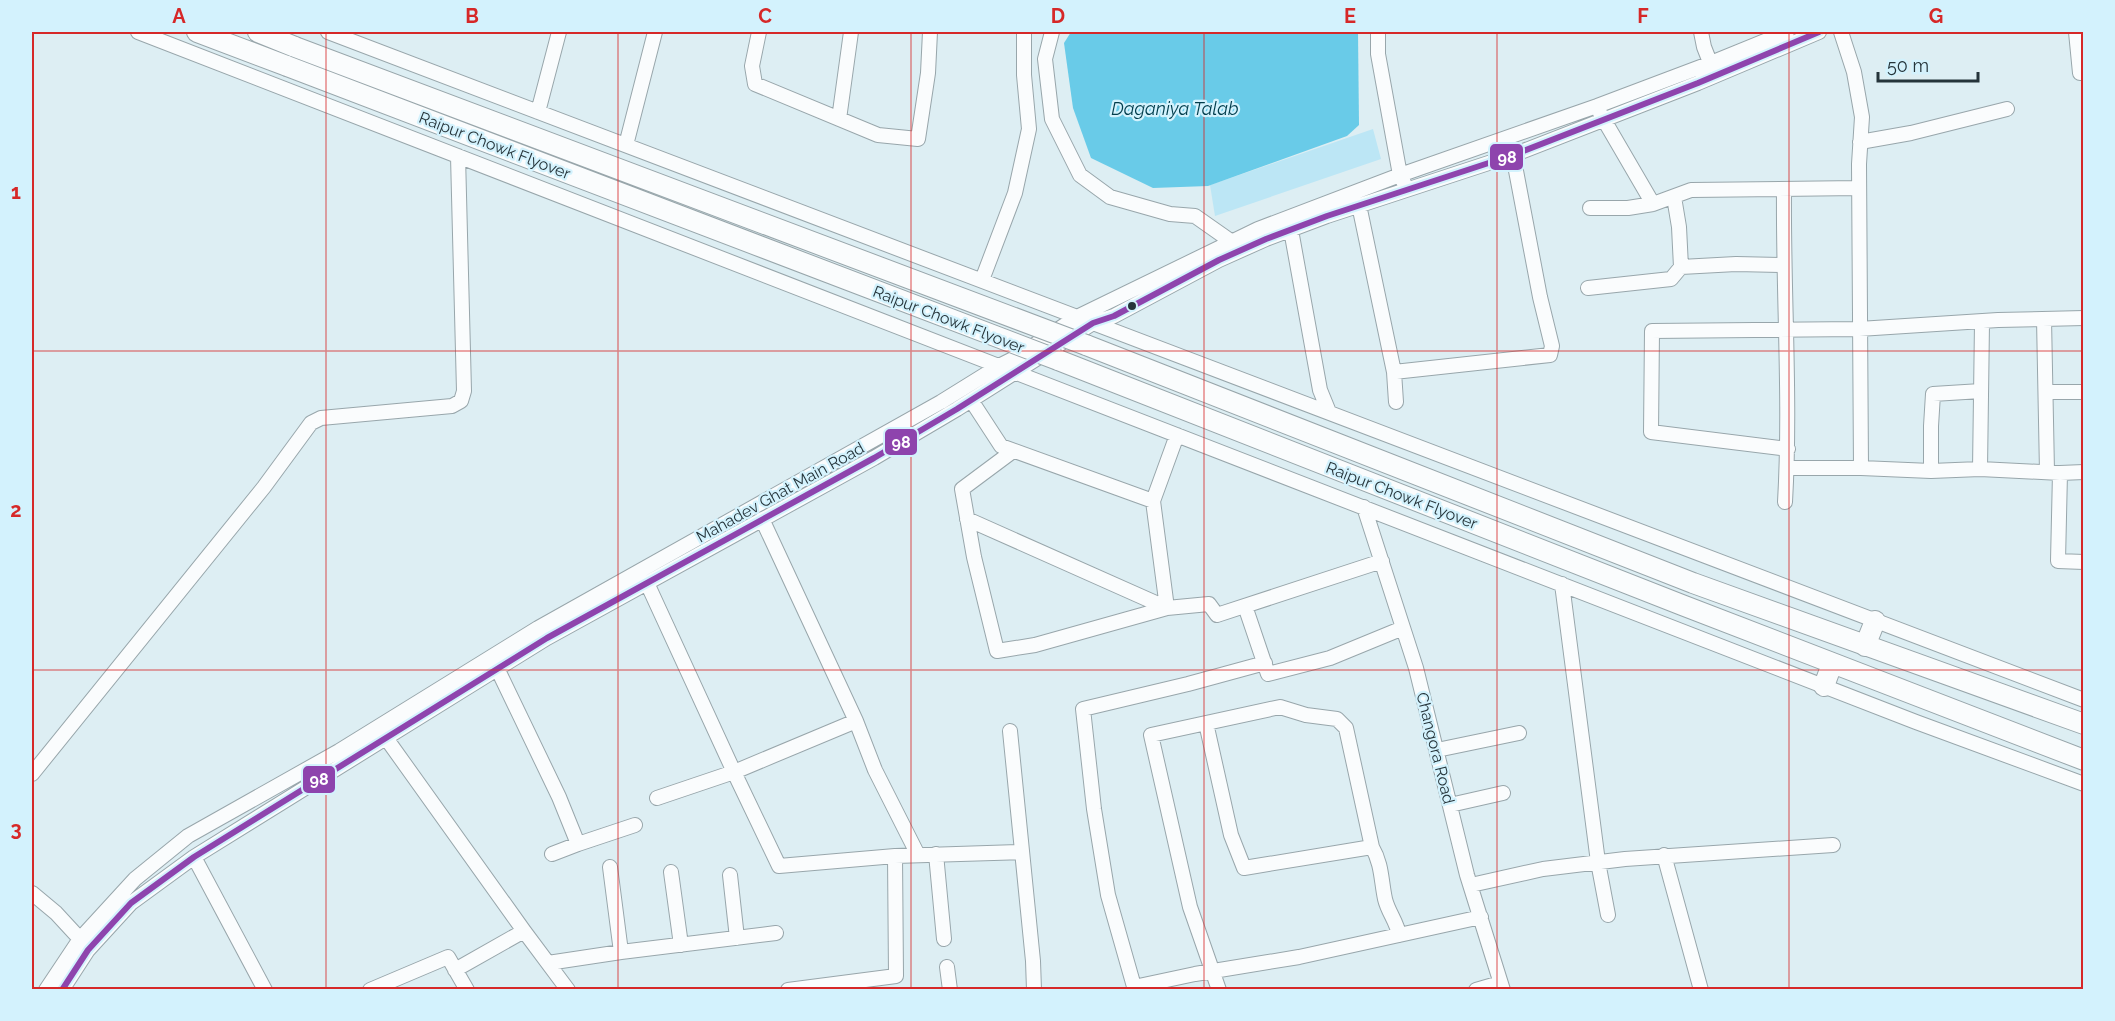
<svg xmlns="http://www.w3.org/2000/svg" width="2115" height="1021" viewBox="0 0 2115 1021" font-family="Raleway,sans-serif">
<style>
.green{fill:#bce6f5}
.water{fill:#69cbe8}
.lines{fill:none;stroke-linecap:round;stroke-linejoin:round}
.minor-casing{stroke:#98a6ab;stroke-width:16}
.highway-casing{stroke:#98a6ab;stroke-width:22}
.minor{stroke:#fafcfd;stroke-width:14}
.highway{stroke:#fafcfd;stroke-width:20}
.highway-bridge-casing{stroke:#98a6ab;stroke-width:22;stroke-linecap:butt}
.highway-bridge{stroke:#fafcfd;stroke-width:20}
.bus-1-casing{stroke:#d3f2fd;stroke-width:10}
.bus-1{stroke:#8e44ad;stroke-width:6}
.grid{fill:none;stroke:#d62828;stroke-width:1.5;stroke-opacity:0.55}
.bus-dot{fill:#25343a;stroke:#d3f2fd;stroke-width:2}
.labels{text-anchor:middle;stroke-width:4.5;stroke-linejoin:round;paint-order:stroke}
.street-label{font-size:16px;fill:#25343a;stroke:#d3f2fd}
.water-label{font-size:18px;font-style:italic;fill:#013d4d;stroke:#d3f2fd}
.line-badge{stroke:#d3f2fd;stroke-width:2}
.badge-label{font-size:16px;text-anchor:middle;font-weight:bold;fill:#fff}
.neatline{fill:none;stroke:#d62828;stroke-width:2}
.grid-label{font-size:20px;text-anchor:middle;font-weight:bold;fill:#d62828}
</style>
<rect width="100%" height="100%" fill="#ddeef3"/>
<path class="green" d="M1373 129 1381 159 1215 216 1210 185Z"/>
<path class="water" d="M1071 32H1358L1359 125 1347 136 1208 186 1153 188 1091 158 1073 108 1064 43Z"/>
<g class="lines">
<defs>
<path id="minor" d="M138 32 1916 722 2084 784
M328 32 2084 700
M759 32 752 66 755 84 878 135 918 139 928 73 930 32
M1052 32 1045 59 1052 119 1080 175 1110 197 1170 214 1195 216 1232 242
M1378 32V54L1400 175 1404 183
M1701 32 1704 47 1713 70
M1841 32 1854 72 1862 117 1859 164 1861 468
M2076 32 2080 73H2084
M538 112 559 32
M1600 113 1653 204
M839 119 851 32
M1860 142 1911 133 2007 109
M626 145 655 32
M1784 189C1783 294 1791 398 1785 502
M1359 205 1394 372 1396 402
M1590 208H1628L1653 204 1691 190 1859 188
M1291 230 1320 390 1329 412
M1681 267 1736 264 1783 265
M982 280 1015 193 1029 129 1024 75V32
M1588 288 1671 279 1681 267 1679 227 1674 197
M2044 319 2047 472
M1394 372 1550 355 1552 346 1540 297 1513 155
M2046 392H2084
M971 400 1001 446 1153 501
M1788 449 1651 432 1652 331 1859 329 1998 320 2084 318
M1013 451 962 489 974 557 997 651 1035 645 1167 608 1209 604 1217 615 1382 561
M1787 468H1861L1931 471 1980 469 2060 473 2084 472
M1980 469 1982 323
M1931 471V426L1933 394 1981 391
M2060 473 2058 561 2084 562
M1364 507 1416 668 1467 875 1503 990
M762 519 856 721 875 770 918 855
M967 519 1167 608
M647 583 734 772 856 721
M1562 584 1598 862 1608 915
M1245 606 1268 674 1330 658 1403 628
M1167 608 1153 501 1177 435
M497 668 559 797 578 844 635 825
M1206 723 1231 835 1244 868 1372 847
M1010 731 1033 961 1034 990
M386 738 524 931 568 990
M1437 750 1519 733
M32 774 264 487 311 423 321 418 452 406 461 401 464 391 458 156
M657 798 734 772 779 866 895 856 1022 852
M1450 805 1503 793
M552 854 578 844
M936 854 944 939
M1664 855 1701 990
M194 857 265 990
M610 867 621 952
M671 872 681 945
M730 875 737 938
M1471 885 1543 869 1625 859 1833 845
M32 893 56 913 80 939
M548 963 621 952 776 933
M947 967 950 990
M455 970 524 931
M1134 987 1195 974 1299 957 1481 917
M46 990 80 939 135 879 188 836 339 751 538 628 941 402 999 366 1013 359 1077 317 1258 229 1400 175 1597 106 1711 63 1787 32
M62 990 88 950 131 903 194 857 547 638 874 458 957 409 1093 323 1114 316 1219 260 1266 239 1327 216 1513 155 1698 83 1819 32
M370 990 448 957 467 990
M788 990 896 976 895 856
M1135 990 1108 895 1094 809 1083 709 1188 684 1265 663
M1219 990 1190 907 1151 735 1280 707 1306 715 1337 719 1346 728 1372 847C1382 864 1381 880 1385 899 1388 912 1397 922 1399 935
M1476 990 1500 983"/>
<path id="highway" d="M197 32 287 66
M258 32 295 47
M1086 345 1693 583 2084 724
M1058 360 1682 605 2084 760
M1865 646 1875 621
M1824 686 1832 664"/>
</defs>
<use href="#minor" class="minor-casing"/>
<use href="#highway" class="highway-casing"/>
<use href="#minor" class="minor"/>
<use href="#highway" class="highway"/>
<defs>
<path id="highway-bridge" d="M295 47 1086 345
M287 66 1058 360"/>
</defs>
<use href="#highway-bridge" class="highway-bridge-casing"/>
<use href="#highway-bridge" class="highway-bridge"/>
<defs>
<path id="bus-1" d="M62 990 88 950 131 903 194 857 547 638 874 458 957 409 1093 323 1114 316 1219 260 1266 239 1327 216 1513 155 1698 83 1819 32"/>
</defs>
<use href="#bus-1" class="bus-1-casing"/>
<use href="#bus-1" class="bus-1"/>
</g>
<path class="grid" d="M326 32V990M618 32V990M911 32V990M1204 32V990M1497 32V990M1789 32V990M32 351H2084M32 670H2084"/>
<circle class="bus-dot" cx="1132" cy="306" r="5"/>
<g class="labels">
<g class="street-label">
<text transform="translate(495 145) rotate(21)" y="6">Raipur Chowk Flyover</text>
<text transform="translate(949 319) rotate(21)" y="6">Raipur Chowk Flyover</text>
<text transform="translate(780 492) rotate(-29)" y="6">Mahadev Ghat Main Road</text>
<text transform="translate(1402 495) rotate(21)" y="6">Raipur Chowk Flyover</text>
<text transform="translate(1436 748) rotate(76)" y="6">Changora Road</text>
</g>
<g class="water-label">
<text x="1175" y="115">Daganiya Talab</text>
</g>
</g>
<g class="line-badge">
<rect x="1489" y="143" width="35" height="28" rx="6" fill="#8e44ad"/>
<rect x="884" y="428" width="34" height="28" rx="6" fill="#8e44ad"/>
<rect x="302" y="765" width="34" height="29" rx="6" fill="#8e44ad"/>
</g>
<g class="badge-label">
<text x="1507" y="163">98</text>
<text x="901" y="448">98</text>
<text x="319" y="785">98</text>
</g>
<rect width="2115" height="1021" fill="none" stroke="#d3f2fd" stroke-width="66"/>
<path d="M1878 72v9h100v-9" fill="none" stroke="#25343a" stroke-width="3"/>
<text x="1887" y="72" font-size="18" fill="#25343a" stroke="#d3f2fd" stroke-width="4.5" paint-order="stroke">50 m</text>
<rect x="33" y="33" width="2049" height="955" class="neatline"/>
<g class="grid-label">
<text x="179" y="23">A</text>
<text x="472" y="23">B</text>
<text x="765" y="23">C</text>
<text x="1058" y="23">D</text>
<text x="1350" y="23">E</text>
<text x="1643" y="23">F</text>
<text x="1936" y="23">G</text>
<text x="16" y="199">1</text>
<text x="16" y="517">2</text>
<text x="16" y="836">3</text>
</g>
</svg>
